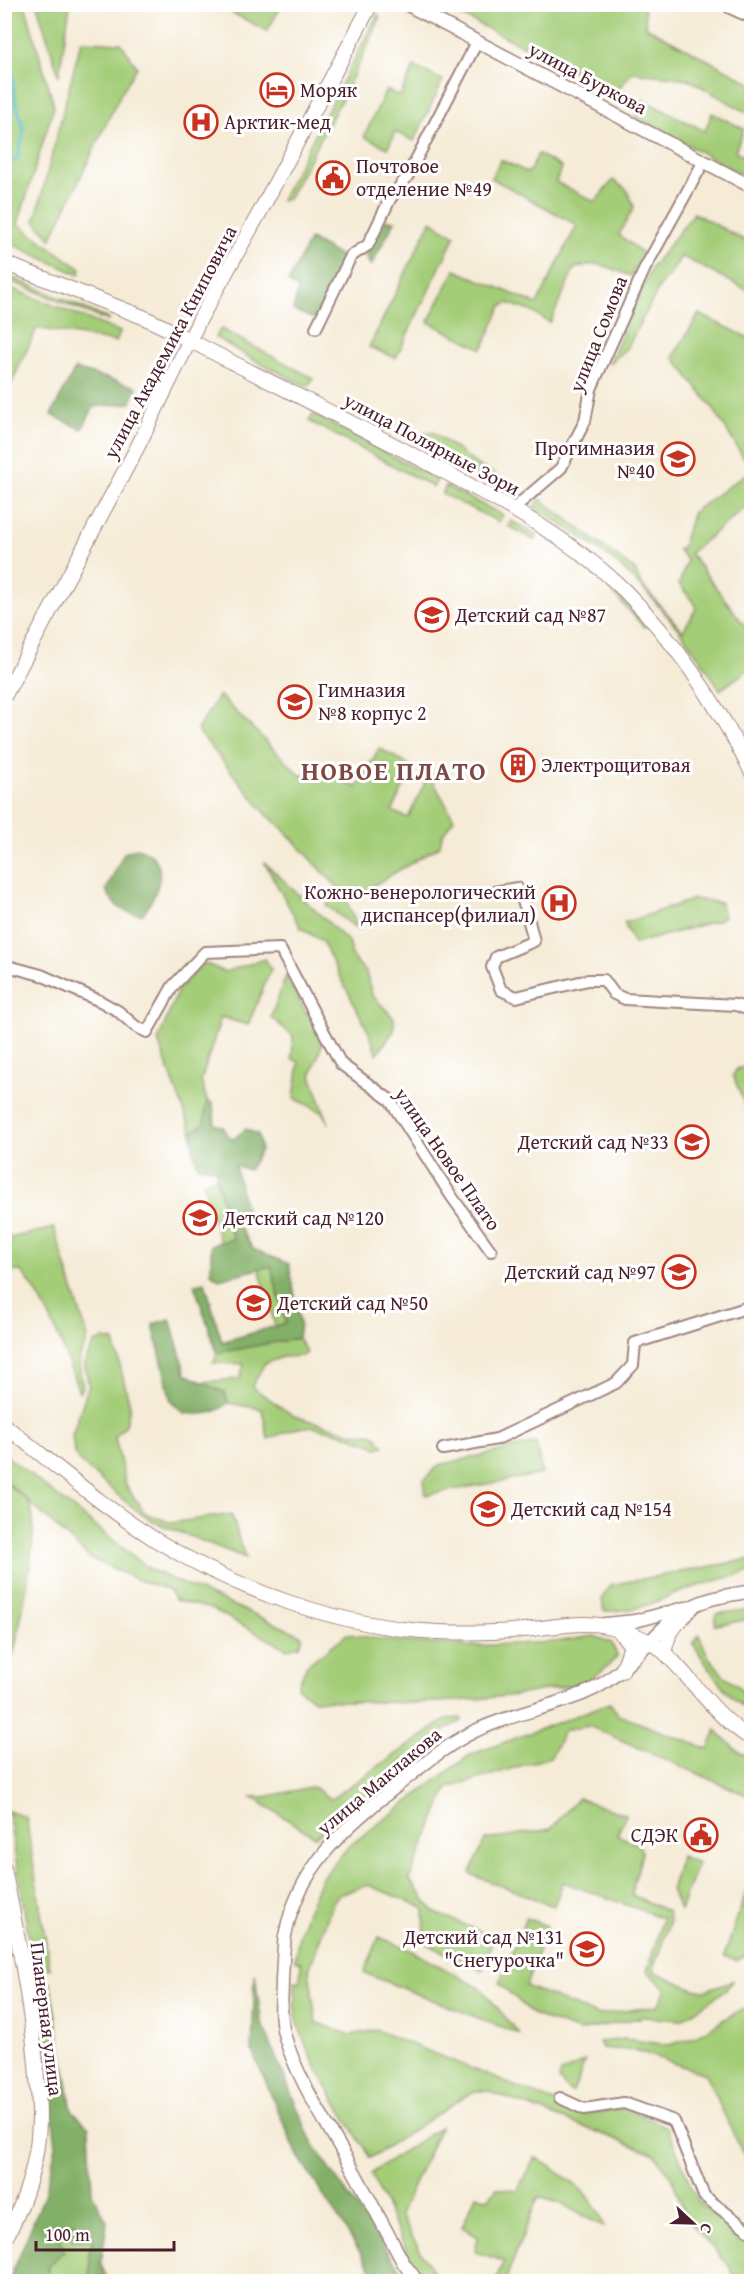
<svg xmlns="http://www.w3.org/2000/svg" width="756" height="2286" viewBox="0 0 756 2286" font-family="'Gentium Book Plus',serif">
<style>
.green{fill:#a4cd78;stroke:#777652;stroke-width:1.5}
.forest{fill:#83b068;stroke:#66684a;stroke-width:1.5}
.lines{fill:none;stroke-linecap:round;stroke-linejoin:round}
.stream{stroke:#4ebbc8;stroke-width:3}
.minor-casing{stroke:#a08580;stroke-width:14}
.tertiary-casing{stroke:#a08580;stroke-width:15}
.secondary-casing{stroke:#a08580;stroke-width:16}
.minor{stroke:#fff;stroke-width:10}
.tertiary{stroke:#fff;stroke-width:12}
.secondary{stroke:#fff;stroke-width:14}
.labels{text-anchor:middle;stroke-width:6;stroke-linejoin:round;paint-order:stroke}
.street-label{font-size:20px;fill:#4a1f2b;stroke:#fff}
.poi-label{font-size:20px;fill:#4a1f2b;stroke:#fff;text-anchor:start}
.district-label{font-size:26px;font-weight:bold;letter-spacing:1.5px;fill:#7e4945;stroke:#fff}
</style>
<rect width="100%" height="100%" fill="#fff"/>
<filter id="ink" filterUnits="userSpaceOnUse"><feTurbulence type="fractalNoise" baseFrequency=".0167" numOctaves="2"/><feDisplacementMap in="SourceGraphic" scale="12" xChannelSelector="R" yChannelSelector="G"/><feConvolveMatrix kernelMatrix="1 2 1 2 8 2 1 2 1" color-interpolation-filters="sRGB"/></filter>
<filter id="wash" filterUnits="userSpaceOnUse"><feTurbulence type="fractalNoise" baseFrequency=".008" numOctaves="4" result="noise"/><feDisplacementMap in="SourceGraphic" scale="24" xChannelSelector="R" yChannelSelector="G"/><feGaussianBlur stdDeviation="1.35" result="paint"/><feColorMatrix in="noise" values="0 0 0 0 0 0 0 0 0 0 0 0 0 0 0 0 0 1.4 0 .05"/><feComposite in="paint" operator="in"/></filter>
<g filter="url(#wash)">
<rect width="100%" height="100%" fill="#f5ebd6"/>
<path class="green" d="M5 4 25 5 54 106 18 224 81 269 79 275 5 241Z
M37 5H70L59 76Z
M217 5H282L267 31Z
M440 5H644L646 27 751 83V115L688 79 632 72 616 92Z
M378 14 380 19 342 99 288 199 281 200Z
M81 41 121 43 137 67 120 95 51 239 35 221Z
M414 67 443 80 414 141 395 132 388 148 364 137 386 90 400 96Z
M643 100 705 131 712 113 744 129 735 151 751 160V180L635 116Z
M538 154 561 167 556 182 595 202 613 180 627 190 634 207 619 235 645 255 630 276C608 267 597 259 574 269L550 323 533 312 508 303 501 307 482 349 428 322 455 270 537 304 577 225 491 178 501 160 529 173Z
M694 213 751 244V292L681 256 670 275 663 281 627 348 609 364 652 267Z
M431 221 455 236 396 358 369 347Z
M4 274 109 319 108 321 5 279Z
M5 286 120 332 116 342 37 328 5 397Z
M699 314 751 339V503L690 553 751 634V668L720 690C694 647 661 605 625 571 598 546 564 527 534 507L540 499 635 570 641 584 683 631 697 607 679 584 687 561 678 549 681 550 693 512 751 470 713 408 673 357Z
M221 329 313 378 308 387 252 359 215 337Z
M313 414 437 480 433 487 309 421Z
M433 432 479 466 519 489 515 495 418 444 416 435Z
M446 486 503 515 499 522 442 494Z
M511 521 538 535 534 540 508 526Z
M551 536 566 544 652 624 644 627C616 596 586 561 549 540Z
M219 695 300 775 343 780 357 788 379 748 413 767 392 811 408 818 429 774 454 819 442 835 440 846 347 901 358 930 326 905 341 891 280 826 267 815 197 730Z
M264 862 350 943 352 957 366 972 372 995 394 1018V1031L377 1054 369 1033 322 941 301 928Z
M694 899 721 903 724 916 719 920 634 944 624 923Z
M265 959 271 969 248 1025 221 1017 201 1081 207 1100 204 1123 192 1132 158 1041 178 990 204 963 225 972Z
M286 976 323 1042 311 1076 329 1124 322 1112 294 1098 299 1062 292 1059 293 1036 271 1017Z
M747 1066H751L750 1114 747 1111 733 1075 737 1069Z
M216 1178 233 1239 220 1243 203 1182Z
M54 1228 88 1338 80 1356 79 1366 83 1387 79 1392C65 1352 48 1303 21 1271L5 1272V1239Z
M271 1266 286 1323 275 1326 259 1268Z
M298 1338 307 1353 302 1356 282 1357 264 1364 252 1387 294 1416 350 1432 375 1435 384 1446 377 1448C364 1440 317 1425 304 1427 292 1428 279 1435 268 1439L262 1409 228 1403 225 1393 200 1382 240 1379 244 1364 213 1363 217 1353Z
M103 1339 114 1341 130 1406 126 1425 115 1437 126 1486 145 1513 171 1523 231 1514C238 1529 238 1544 246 1558L151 1521 121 1498 77 1459 74 1451 72 1435 89 1385 84 1363 94 1343Z
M536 1443 542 1474 426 1495 423 1481 439 1465Z
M4 1454 151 1570 299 1634 303 1638 299 1646 287 1649 212 1609 175 1600 169 1590 138 1580 90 1558 5 1480Z
M5 1482C12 1489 24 1496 29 1504 44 1528 13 1657 5 1687Z
M751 1559V1571C731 1577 709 1582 689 1589 660 1599 637 1613 604 1611L602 1598 610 1585Z
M751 1609V1619L715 1625 716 1614Z
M347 1634 393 1641 472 1646 554 1642 594 1636 612 1643 617 1656 609 1665 585 1683 517 1695 458 1701 410 1703 314 1700 297 1687 307 1665Z
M699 1635 708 1656 727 1679 737 1685 751 1702V1713C726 1696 708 1668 693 1643Z
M610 1703 618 1715 708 1749 716 1730 735 1749 751 1759V1797L589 1726 564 1731 551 1757 448 1788 409 1879 434 1912 494 1937 482 1971 425 1943 424 1908 368 1885 339 1894 333 1902 309 1970 316 2022 350 2035 376 2030 584 2114 625 2108 667 2127 698 2202 751 2242V2281H735L729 2266 687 2219 671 2176 653 2153 488 2091H477L465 2096 370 2158C346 2117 301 2054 295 2009 294 2000 295 1990 295 1981L300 1982 301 1962 295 1960 299 1936 306 1914 322 1877 349 1846 470 1755Z
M461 1718 462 1721 448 1728 315 1837 252 1797H265L311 1787 315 1788 331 1799 447 1719Z
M578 1798 626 1815 617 1835 637 1844 642 1851C640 1867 633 1879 632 1895L667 1911 670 1921 654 1966 655 1972 694 1989 706 1990 732 1981 726 1990 681 2020 643 2017 579 2031 534 2015 499 1983 526 1918 547 1926 526 1986 597 2015 658 2006 666 1989 647 1971 663 1918 563 1882 554 1906 470 1874 485 1840 551 1829Z
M8 1811 26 1817 50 1969 33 1964Z
M681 1856 698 1863 680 1910 671 1891Z
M751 1878V1953L736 1961 724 1956Z
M379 1937 410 1950 482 1989 519 2034 364 1973Z
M751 2008V2163L743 2154 705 2074 638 2051 602 2048 599 2042 625 2039 669 2045 695 2037 738 2011Z
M585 2061 573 2092H570L559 2080 561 2073Z
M440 2127 400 2215 438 2281H426L413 2264 371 2174Z
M535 2157C561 2174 597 2194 604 2227L560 2203 538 2197 505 2281H495L504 2261 475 2252 478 2237 462 2227 476 2195 488 2199 497 2188 517 2191Z
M74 2223 93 2238 89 2253 91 2281H71L68 2277 58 2276 53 2281 45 2282 57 2227Z"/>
<path class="forest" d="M384 220 395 221 371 266 365 256Z
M310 239 346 259 314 319 293 310 298 289 288 282Z
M75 369 137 387 131 403 94 407 82 429 51 415Z
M137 848C173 859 159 891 143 914 125 915 114 907 106 890L124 853Z
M207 1100 213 1104 215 1124 223 1127 232 1140 246 1129 258 1134 261 1150 249 1170 235 1165 248 1220 237 1223 253 1249 289 1264 300 1324 298 1338 217 1353 194 1284 205 1282 222 1342 286 1323 271 1266 219 1279 211 1273V1245L233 1239 216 1178V1169L198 1166 193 1149 192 1132 204 1123Z
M170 1319 186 1374 225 1393 228 1403C215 1415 202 1415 184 1413L171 1401 153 1324Z
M255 1973 261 2021 312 2143 408 2281H379L298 2156 252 2051Z
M39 1981 50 1982 72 2111 89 2127 92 2193 107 2222 101 2264 108 2281H91L89 2253 93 2239 73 2241 74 2223 57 2228 64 2251 47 2266 48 2274 45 2281H9L44 2196 56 2147Z"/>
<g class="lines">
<path class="stream" d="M4 51 13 77 15 99 24 130 17 159 4 166"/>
</g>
</g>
<g filter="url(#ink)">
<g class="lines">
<defs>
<path id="minor" d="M730 8 752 18
M316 328 351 256 368 245 390 199 407 177 477 42
M513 509 561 468 585 421 591 389 645 268 704 161
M494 892 517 888 525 906 534 941 496 957 492 967 501 990 516 997 588 980H604L614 994 625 999 736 1005 752 1011
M4 965 41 975 100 1001 118 1011 135 1026 147 1032 173 986 205 952 280 949 341 1064 390 1100 452 1197 491 1251
M443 1449 497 1439 616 1383 633 1365 635 1343 752 1306
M560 2098 584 2109 624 2103 674 2121 704 2196 752 2233"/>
<path id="tertiary" d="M406 4 752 187
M605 1624 635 1621 685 1608
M418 2282 404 2264C384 2227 365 2190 344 2154 323 2117 297 2078 285 2037 279 2018 282 1999 282 1980 283 1965 283 1950 285 1936 298 1867 345 1827 398 1785 422 1766 445 1746 473 1732 509 1714 550 1708 587 1692 630 1674 651 1630 691 1607 709 1597 731 1595 752 1591"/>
<path id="secondary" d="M4 263 143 317 168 329C259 377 352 422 443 471 507 505 573 540 625 591 677 643 719 707 752 773
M4 697 138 446 200 319 261 210 371 4
M4 1425C54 1464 102 1506 156 1540 239 1591 340 1627 437 1632 466 1633 494 1633 523 1630 556 1627 589 1618 621 1630 636 1635 654 1642 665 1653 695 1682 715 1717 752 1739
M619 1631 631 1646 622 1671
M664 1652 670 1632 692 1607
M4 1869C17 1933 30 1999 36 2064 38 2091 41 2119 37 2146 32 2180 20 2212 4 2241"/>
</defs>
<use href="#minor" class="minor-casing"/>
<use href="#tertiary" class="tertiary-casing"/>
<use href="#secondary" class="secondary-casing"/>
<use href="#minor" class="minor"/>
<use href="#tertiary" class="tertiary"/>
<use href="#secondary" class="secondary"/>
</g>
</g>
<defs>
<symbol id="hotel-ring" viewBox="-11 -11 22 22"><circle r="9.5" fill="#fff" stroke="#c8321e" stroke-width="1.5"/><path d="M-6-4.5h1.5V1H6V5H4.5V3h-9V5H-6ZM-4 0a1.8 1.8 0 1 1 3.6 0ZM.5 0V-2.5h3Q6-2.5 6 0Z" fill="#c8321e"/></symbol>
<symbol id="hospital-ring" viewBox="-11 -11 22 22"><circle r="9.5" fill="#fff" stroke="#c8321e" stroke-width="1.5"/><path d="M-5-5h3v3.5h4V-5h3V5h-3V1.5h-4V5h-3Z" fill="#c8321e"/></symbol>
<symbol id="civic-ring" viewBox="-11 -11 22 22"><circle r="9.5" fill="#fff" stroke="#c8321e" stroke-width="1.5"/><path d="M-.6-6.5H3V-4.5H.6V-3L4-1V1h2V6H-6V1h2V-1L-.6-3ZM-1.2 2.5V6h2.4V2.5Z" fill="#c8321e"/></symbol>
<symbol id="school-ring" viewBox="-11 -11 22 22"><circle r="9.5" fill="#fff" stroke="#c8321e" stroke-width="1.5"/><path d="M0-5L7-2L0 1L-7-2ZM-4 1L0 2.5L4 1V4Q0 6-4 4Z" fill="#c8321e"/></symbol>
<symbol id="building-ring" viewBox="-11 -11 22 22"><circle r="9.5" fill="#fff" stroke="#c8321e" stroke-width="1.5"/><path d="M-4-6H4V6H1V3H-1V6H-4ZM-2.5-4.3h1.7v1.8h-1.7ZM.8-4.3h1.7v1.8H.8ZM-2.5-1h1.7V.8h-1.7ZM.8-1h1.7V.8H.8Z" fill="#c8321e"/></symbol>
</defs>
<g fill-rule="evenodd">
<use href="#hotel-ring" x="258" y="71" width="38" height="38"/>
<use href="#hospital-ring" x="182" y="103" width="38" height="38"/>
<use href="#civic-ring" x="314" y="159" width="38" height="38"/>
<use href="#school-ring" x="659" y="440" width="38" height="38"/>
<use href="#school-ring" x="413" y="596" width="38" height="38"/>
<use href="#school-ring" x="276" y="683" width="38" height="38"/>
<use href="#building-ring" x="499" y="746" width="38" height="38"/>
<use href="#hospital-ring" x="540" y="884" width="38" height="38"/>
<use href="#school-ring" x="673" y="1123" width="38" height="38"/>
<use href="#school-ring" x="181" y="1199" width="38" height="38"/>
<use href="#school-ring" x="660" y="1253" width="38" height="38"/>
<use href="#school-ring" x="235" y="1284" width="38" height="38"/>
<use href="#school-ring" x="469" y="1490" width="38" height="38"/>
<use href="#civic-ring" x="682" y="1816" width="38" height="38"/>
<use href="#school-ring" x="568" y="1930" width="38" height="38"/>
</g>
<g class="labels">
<g class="street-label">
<text transform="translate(588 78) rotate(28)" y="7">улица Буркова</text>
<text transform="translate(598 334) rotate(-68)" y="7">улица Сомова</text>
<text transform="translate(170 342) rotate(-62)" y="7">улица Академика Книповича</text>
<text transform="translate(432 444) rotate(28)" y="7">улица Полярные Зори</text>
<text transform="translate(448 1159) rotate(55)" y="7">улица Новое Плато</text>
<text transform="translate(379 1781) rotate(-40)" y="7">улица Маклакова</text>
<text transform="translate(47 2019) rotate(83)" y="7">Планерная улица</text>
</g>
<g class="poi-label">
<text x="300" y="97">Моряк</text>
<text x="224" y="129">Арктик-мед</text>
<text x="356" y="173">Почтовое<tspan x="356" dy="23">отделение №49</tspan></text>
<text x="655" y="455" text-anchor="end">Прогимназия<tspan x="655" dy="23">№40</tspan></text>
<text x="455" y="622">Детский сад №87</text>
<text x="318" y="697">Гимназия<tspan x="318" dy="23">№8 корпус 2</tspan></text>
<text x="541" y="772">Электрощитовая</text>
<text x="536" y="899" text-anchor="end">Кожно-венерологический<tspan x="536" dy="23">диспансер(филиал)</tspan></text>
<text x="669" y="1149" text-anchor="end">Детский сад №33</text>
<text x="223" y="1225">Детский сад №120</text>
<text x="656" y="1279" text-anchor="end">Детский сад №97</text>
<text x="277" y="1310">Детский сад №50</text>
<text x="511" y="1516">Детский сад №154</text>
<text x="678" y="1842" text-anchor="end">СДЭК</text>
<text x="564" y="1944" text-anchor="end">Детский сад №131<tspan x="564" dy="23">"Снегурочка"</tspan></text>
</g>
<g class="district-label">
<text x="394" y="780">НОВОЕ ПЛАТО</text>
</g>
</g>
<rect width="756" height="2286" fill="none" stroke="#fff" stroke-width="24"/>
<g transform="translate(693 2223) rotate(112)" stroke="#ffffff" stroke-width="4.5" paint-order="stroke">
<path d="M0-4.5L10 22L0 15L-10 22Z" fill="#4a1f2b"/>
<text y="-9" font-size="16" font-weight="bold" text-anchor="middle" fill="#4a1f2b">С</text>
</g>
<path d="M36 2241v9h138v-9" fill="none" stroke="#4a1f2b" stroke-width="3"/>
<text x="45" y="2241" font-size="18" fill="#4a1f2b" stroke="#ffffff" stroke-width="4.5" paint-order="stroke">100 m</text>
</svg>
